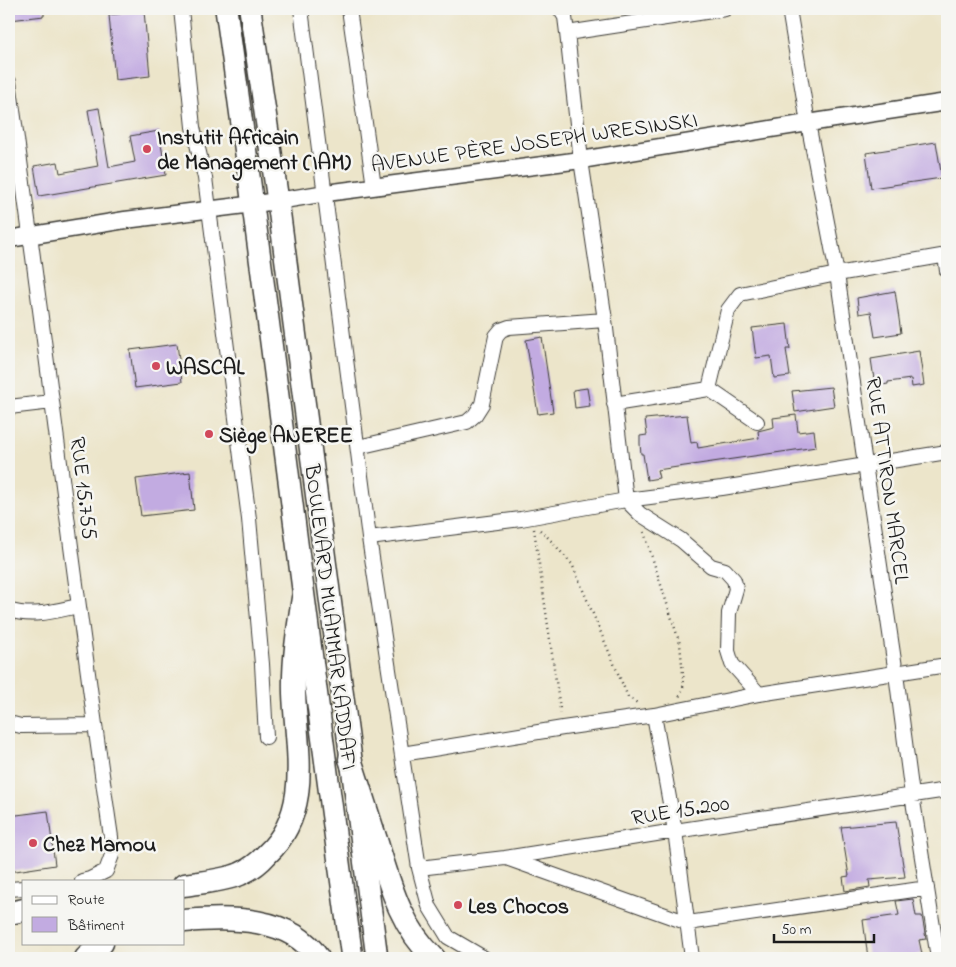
<svg xmlns="http://www.w3.org/2000/svg" width="956" height="967" viewBox="0 0 956 967" font-family="'Indie Flower',sans-serif">
<style>
.building{fill:#c2abe1}
.lines{fill:none;stroke-linecap:round;stroke-linejoin:round}
.minor-casing{stroke:#3b3a36;stroke-width:16}
.tertiary-casing{stroke:#3b3a36;stroke-width:19}
.primary-casing{stroke:#3b3a36;stroke-width:24}
.trunk-casing{stroke:#3b3a36;stroke-width:25}
.path{stroke:#3b3a36;stroke-width:2.5;stroke-dasharray:1 4;stroke-linecap:butt}
.minor{stroke:#fff;stroke-width:14}
.tertiary{stroke:#fff;stroke-width:16}
.primary{stroke:#fff;stroke-width:21}
.trunk{stroke:#fff;stroke-width:22}
.poi-dot{fill:#d1495b;stroke:#f6f6f2;stroke-width:2}
.labels{text-anchor:middle;stroke-width:5;stroke-linejoin:round;paint-order:stroke}
.poi-label{font-size:22px;font-weight:bold;fill:#1c1c1c;stroke:#f6f6f2;text-anchor:start}
.street-label{font-size:22px;fill:#1c1c1c;stroke:#f6f6f2}
</style>
<rect width="100%" height="100%" fill="#f6f6f2"/>
<filter id="ink" filterUnits="userSpaceOnUse"><feTurbulence type="fractalNoise" baseFrequency=".02" numOctaves="2"/><feDisplacementMap in="SourceGraphic" scale="10" xChannelSelector="R" yChannelSelector="G"/><feConvolveMatrix kernelMatrix="1 2 1 2 8 2 1 2 1" color-interpolation-filters="sRGB"/></filter>
<filter id="wash" filterUnits="userSpaceOnUse"><feTurbulence type="fractalNoise" baseFrequency=".0096" numOctaves="4" result="noise"/><feDisplacementMap in="SourceGraphic" scale="20" xChannelSelector="R" yChannelSelector="G"/><feGaussianBlur stdDeviation="1.12" result="paint"/><feColorMatrix in="noise" values="0 0 0 0 0 0 0 0 0 0 0 0 0 0 0 0 0 1.4 0 .05"/><feComposite in="paint" operator="in"/></filter>
<g filter="url(#wash)">
<rect width="100%" height="100%" fill="#ece5ca"/>
<g id="blocks">
<path class="building" d="M9 9H44V16L10 20Z
M144 11 150 76 115 80 109 15Z
M99 108 109 167 135 162 130 136 159 131 166 175 39 196 34 166 58 162 60 173 98 166 88 110Z
M936 142 942 178 871 188 866 153Z
M895 291 901 333 875 337 871 312 859 314 857 298Z
M787 324 790 349H786L790 376 774 378 771 356 756 358 752 328Z
M542 337 553 412 538 414 526 340Z
M177 344 182 382 135 388 130 350Z
M919 351 924 385 912 387 911 379 888 382V384L875 386 871 359Z
M831 387 834 406 795 412 792 391Z
M587 388 590 406 575 408 573 390Z
M687 415 691 443 697 442 698 448 759 438 758 431 774 427 773 418 796 415 798 432 814 430 816 447 657 470 659 478 647 480 643 454H641L640 444V436L647 435 645 419Z
M190 472 194 510 141 516 136 479Z
M48 811 55 865 9 872V816Z
M896 822 905 877 869 880 870 887 845 891 843 877 849 876 841 827Z
M913 899 916 916H922L926 939 919 940 922 954 916 955 917 958H868L863 920 899 915 896 901Z"/>
</g>
</g>
<g filter="url(#ink)">
<use href="#blocks" fill-opacity="0" stroke="#3b3a36" stroke-width="1"/>
<g class="lines">
<defs>
<path id="minor" d="M181 9 193 127 205 178 249 519 262 664 266 737
M301 9 369 538 419 868 429 906 448 937 484 958
M349 9 374 187
M560 9 565 17 567 33 581 160 605 320 626 500 640 514 681 540 711 566 725 570 734 580 736 589 729 613 728 651 732 664 759 694
M789 9 808 123 837 274 896 674 912 795 938 958
M567 33 725 9
M9 82C45 334 74 586 111 837L112 855 106 871 90 879 82 881
M945 255 947 271
M614 404 709 389
M9 407 52 402
M757 422 709 389 728 310 740 294 837 274 947 255
M358 447 467 422 475 415 482 404 496 336 501 330 509 327 605 320
M369 538 521 519 626 500 722 488 947 452
M9 610C32 618 55 611 78 606
M654 715 675 831 692 958
M9 723 21 726 94 725
M402 754 563 728 654 715 759 694 947 665
M506 858 688 923 927 888
M419 868 505 858 675 831 947 790
M9 889 24 888"/>
<path id="tertiary" d="M9 239 125 220 278 201 326 193 581 160 808 123 947 102"/>
<path id="primary" d="M226 9C271 325 308 642 352 958
M250 9 278 201 377 958"/>
<path id="trunk" d="M350 759C359 787 368 815 377 843 390 885 401 927 434 958
M184 885C202 882 223 881 240 874 249 870 260 862 267 854 313 811 296 748 294 693 293 661 298 629 303 598
M9 913 24 910
M184 921C229 917 291 916 318 958
M86 958 102 943"/>
</defs>
<use href="#minor" class="minor-casing"/>
<use href="#tertiary" class="tertiary-casing"/>
<use href="#primary" class="primary-casing"/>
<use href="#trunk" class="trunk-casing"/>
<path class="path" d="M534 529 561 716
M540 530C551 539 561 553 572 564L628 697 639 704
M644 532 680 644 684 684 679 698"/>
<use href="#minor" class="minor"/>
<use href="#tertiary" class="tertiary"/>
<use href="#primary" class="primary"/>
<use href="#trunk" class="trunk"/>
</g>
</g>
<g class="poi-dot">
<circle cx="147" cy="149" r="5"/>
<circle cx="156" cy="366" r="5"/>
<circle cx="209" cy="434" r="5"/>
<circle cx="33" cy="843" r="5"/>
<circle cx="458" cy="905" r="5"/>
</g>
<g class="labels">
<g class="poi-label">
<text x="157" y="144">Instutit Africain<tspan x="157" dy="25">de Management (IAM)</tspan></text>
<text x="166" y="374">WASCAL</text>
<text x="219" y="442">Siège ANEREE</text>
<text x="43" y="851">Chez Mamou</text>
<text x="468" y="913">Les Chocos</text>
</g>
<g class="street-label">
<text transform="translate(534 141) rotate(-8)" y="8">AVENUE PÈRE JOSEPH WRESINSKI</text>
<text transform="translate(889 480) rotate(82)" y="8">RUE ATTIRON MARCEL</text>
<text transform="translate(85 488) rotate(83)" y="8">RUE 15.755</text>
<text transform="translate(332 617) rotate(83)" y="8">BOULEVARD MUAMMAR KADDAFI</text>
<text transform="translate(680 809) rotate(-9)" y="8">RUE 15.200</text>
</g>
</g>
<rect width="956" height="967" fill="none" stroke="#f6f6f2" stroke-width="30"/>
<rect x="22" y="880" width="162" height="65" fill="#f6f6f2" stroke="#9f9f9c"/>
<rect x="32" y="896" width="25" height="8" fill="#ffffff" stroke="#9f9f9c"/>
<text x="68" y="904" font-size="15" fill="#1c1c1c">Route</text>
<rect x="32" y="917" width="25" height="15" fill="#c2abe1" stroke="#9f9f9c"/>
<text x="68" y="930" font-size="15" fill="#1c1c1c">Bâtiment</text>
<path d="M774 934v8h100v-8" fill="none" stroke="#1c1c1c" stroke-width="2.5"/>
<text x="781" y="934" font-size="15" fill="#1c1c1c" stroke="#f6f6f2" stroke-width="4" paint-order="stroke">50 m</text>
</svg>
